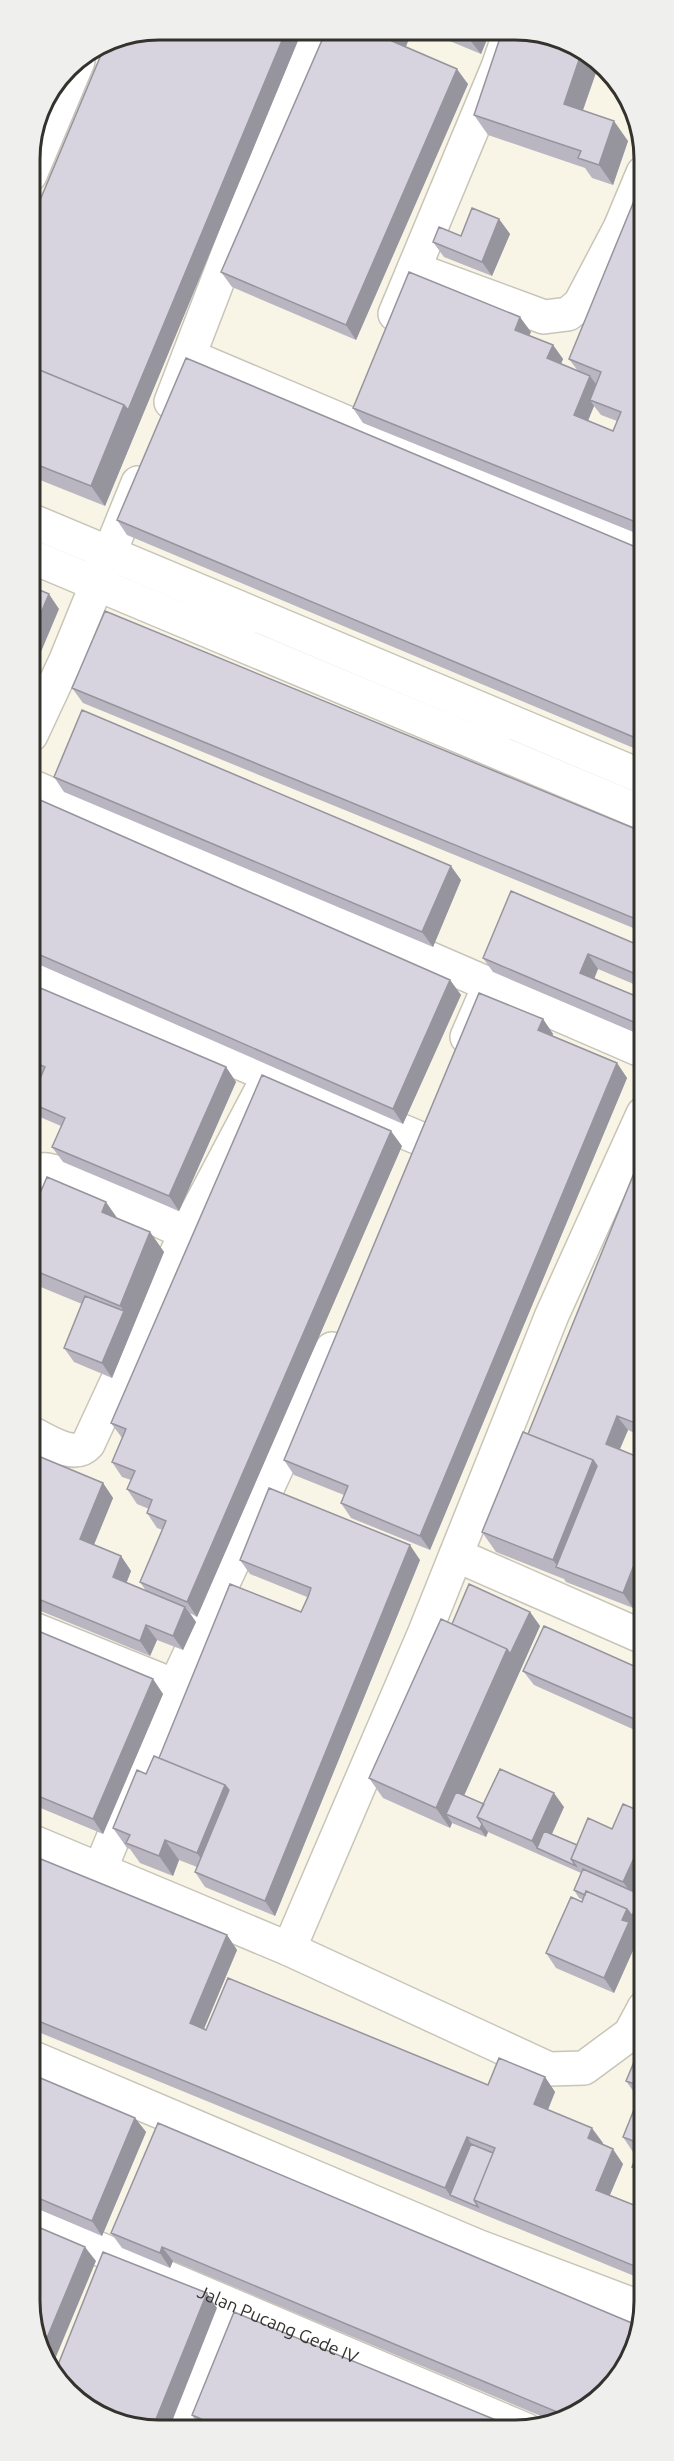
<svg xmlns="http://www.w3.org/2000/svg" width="674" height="2461" viewBox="0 0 674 2461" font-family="Ubuntu,sans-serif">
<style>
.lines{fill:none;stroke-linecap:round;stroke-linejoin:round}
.street-casing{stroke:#c8c5b8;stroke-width:36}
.secondary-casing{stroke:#c8c5b8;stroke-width:36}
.street{stroke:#fff;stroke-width:33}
.secondary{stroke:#fff;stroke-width:33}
.wall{fill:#b9b6c1;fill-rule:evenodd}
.shaded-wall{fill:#96949d}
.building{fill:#d7d4e0;stroke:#96949d;stroke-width:1.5}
.labels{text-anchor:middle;stroke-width:4.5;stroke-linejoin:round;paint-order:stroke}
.street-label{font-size:18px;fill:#34322d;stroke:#fff}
.rim{fill:none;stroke:#34322d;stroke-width:3}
</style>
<rect width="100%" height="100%" fill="#f8f5e7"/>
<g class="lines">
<defs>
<g id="street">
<path d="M30 175 78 61"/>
<path d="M414 269 544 317 568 314 580 304 620 228 643 173"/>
<path d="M395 314 498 67 510 32"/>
<path d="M189 356 643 548"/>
<path d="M171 402 258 176 318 31"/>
<path d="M31 735 66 660 138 483"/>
<path d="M31 786 643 1051"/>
<path d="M31 975 421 1139"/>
<path d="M467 1037 490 984"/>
<path d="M31 1174C41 1167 49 1170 59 1173L186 1233"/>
<path d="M31 1433C46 1440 74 1460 88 1444L186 1233 270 1074"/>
<path d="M456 1555 643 1637"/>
<path d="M31 1628 175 1686"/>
<path d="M31 1841 289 1949 549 2069 584 2068 630 2034 644 2008"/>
<path d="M100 1870 175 1686 332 1349"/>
<path d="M289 1949 425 1632 552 1315 643 1114"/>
<path d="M31 2057 477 2246 644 2309"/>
<path id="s1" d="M31 2220 526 2430"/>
<path d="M181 2429 235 2308"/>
</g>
<path id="secondary" d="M30 520 643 777
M30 556 643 813"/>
</defs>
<use href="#street" class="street-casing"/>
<use href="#secondary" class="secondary-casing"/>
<use href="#street" class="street"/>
<use href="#secondary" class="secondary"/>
</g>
<path class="wall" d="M302 31 105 506 30 476V224Z
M428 32H490L481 54Z
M540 33 599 64 583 110 628 141 613 185 592 178 585 168 488 135 474 115Z
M406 47 468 84 356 340 232 287 221 272Z
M643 179V536L363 423 353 408 531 332 529 335 553 345 563 359 561 364 578 371 569 359ZM594 406 601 415 617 421 613 431 588 421Z
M499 219 510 234 492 276 444 257 433 242 461 236Z
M117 520 643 550V752L127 535Z
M72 688 643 832V932L83 703Z
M54 777 461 880 433 947 64 792Z
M31 796 450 980 461 995 403 1124 31 961Z
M643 947V988L598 969 594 978 643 999V1036L493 972 483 958Z
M31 984 226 1067 236 1082 179 1211 63 1162 52 1147 61 1126 40 1117 31 1104V1100L41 1076 31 1071Z
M543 1019 553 1034 552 1036 617 1063 627 1078 430 1550 351 1518 341 1503 344 1495 294 1475 284 1460Z
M402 1146 197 1617 190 1613 196 1622 183 1650 157 1640 150 1656 31 1607V1453L103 1483 113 1498 94 1545 121 1556 131 1571 126 1583 146 1591 140 1582 163 1530 157 1528 147 1513 149 1509 137 1504 127 1489 131 1480 122 1477 112 1462 122 1438 111 1423Z
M643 1151V1437L628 1430 620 1449 643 1459V1582L633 1608 566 1582 564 1579 496 1552 482 1532 528 1434Z
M31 1195 38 1198 118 1219 150 1232 164 1252 112 1378 74 1362 64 1348 82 1304 31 1283Z
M240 1560H420L275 1916 205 1887 195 1872 197 1867 179 1860 173 1876 140 1863 130 1849 127 1848 113 1828 146 1774 159 1758 301 1612 307 1597 250 1574Z
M530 1612 540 1626 464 1795 484 1804 564 1807 552 1834 577 1845 644 1813V1875L636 1892 641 1895 644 1898V1910L635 1930 639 1937 614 1993 556 1968 546 1953 583 1900 579 1898 574 1890 581 1873 488 1832 486 1837 452 1823 450 1828 383 1798 369 1778 452 1624Z
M31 1628 153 1679 163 1694 103 1834 31 1804Z
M643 1670 644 1742 637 1732V1731L534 1685 523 1671Z
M31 1855 227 1935 237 1950 204 2029 488 2085 545 2077 555 2092 548 2110 603 2143 602 2144 623 2164 610 2195 644 2209V2280L31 2029Z
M644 2038V2182L632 2167 638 2154 633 2152 623 2137 639 2097 636 2095 626 2081Z
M31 2074 135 2118 146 2132 102 2236 31 2206Z
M111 2233 634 2324 637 2327 612 2387 579 2414 555 2422 173 2261 170 2268 122 2248Z
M192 2415 520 2430 201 2429Z"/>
<path class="shaded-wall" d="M286 31H302L105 506 91 486 124 405Z
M396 32H412L402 56 392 41Z
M474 32H490L481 54 470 40Z
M581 54 599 64 578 124 564 104Z
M457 69 468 84 356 340 346 325Z
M614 121 628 141 613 185 599 165Z
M499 219 510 234 492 276 482 262Z
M520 317 531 332 525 344 515 330Z
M553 345 563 359 557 373 547 358Z
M590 376 601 391 590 400 594 406 584 430 574 415Z
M49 594 59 609 30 678V638Z
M451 866 461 880 433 947 422 932Z
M588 954 598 969 591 987 580 973Z
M450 980 461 995 403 1124 393 1109Z
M643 1006V1033L636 1023Z
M543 1019 553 1034 548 1045 538 1030Z
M617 1063 627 1078 430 1550 420 1536Z
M226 1067 236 1082 179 1211 169 1196Z
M391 1131 402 1146 197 1617 187 1602Z
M106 1202 120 1222 102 1212Z
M150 1232 164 1252 112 1378 102 1363 124 1311 120 1306Z
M617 1416 628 1430 616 1458 606 1444Z
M593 1460 607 1480 559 1568 553 1560Z
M103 1483 113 1498 90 1554 80 1539Z
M643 1542V1582L633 1608 623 1593Z
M410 1545 420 1560 275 1916 265 1901Z
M121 1556 131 1571 123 1592 113 1577Z
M185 1607 196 1622 183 1650 173 1636Z
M530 1612 540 1626 521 1669 510 1654Z
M146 1625 157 1640 150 1656 140 1641Z
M507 1649 521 1669 454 1818 446 1814 452 1823 450 1828 436 1808Z
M153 1679 163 1694 103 1834 93 1819Z
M225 1785 239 1805 211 1873 197 1853Z
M554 1793 564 1807 544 1851 537 1848 542 1856 532 1841Z
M482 1824 488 1832 486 1837 480 1829Z
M644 1836V1875L634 1897 623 1882Z
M165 1840 179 1860 173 1876 159 1856Z
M641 1895 644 1898V1910L635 1930 639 1937 614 1993 604 1978 622 1920 627 1909Z
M227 1935 237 1950 200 2038 190 2023Z
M545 2077 555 2092 544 2119 534 2104Z
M135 2118 146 2132 102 2236 92 2221Z
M592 2128 603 2143 598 2153 588 2138Z
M467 2137 477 2152 450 2195 445 2188Z
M613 2149 623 2164 606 2204 596 2190Z
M85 2247 96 2261 53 2364 44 2345Z
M162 2247 173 2261 170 2268 160 2253Z
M207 2293 217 2308 169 2429H152Z
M634 2324 637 2327 615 2379 612 2375Z"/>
<path class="building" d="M159 30 286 31 128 410 124 405 30 366V224L106 43 110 40Z
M326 31 396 32 392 41 457 69 346 325 221 272Z
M452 32H474L470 40Z
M502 32 540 33 581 54 564 104 614 121 599 165 578 158 581 151 474 115Z
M643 179V525L353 408 409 272 520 317 515 330 553 345 547 358 590 376 574 415 613 431 621 412 590 400 601 372 569 359Z
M472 208 499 219 482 262 433 242 439 227 461 236Z
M186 358 643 550V741L117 520Z
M30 366 124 405 91 486 30 462Z
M30 586 49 594 30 638Z
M105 611 643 832V922L72 688Z
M82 710 451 866 422 932 54 777Z
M31 796 450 980 393 1109 31 951Z
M511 891 643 947V977L588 954 580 973 643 999V1006L636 1023 483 958Z
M31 984 226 1067 169 1196 52 1147 65 1118 31 1103V1100L45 1067 31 1061Z
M479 993 543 1019 538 1030 617 1063 420 1536 341 1503 348 1486 284 1460Z
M262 1075 391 1131 187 1602 140 1582 166 1521 147 1513 152 1500 127 1489 135 1471 112 1462 126 1429 111 1423Z
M643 1151V1426L617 1416 606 1444 643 1459V1542L623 1593 556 1567 597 1466 593 1460 528 1434Z
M47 1177 106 1202 102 1212 150 1232 120 1306 31 1269V1195L38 1198Z
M85 1296 124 1311 102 1363 64 1348Z
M523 1432 593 1460 553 1560 482 1532Z
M31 1453 103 1483 80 1539 121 1556 113 1577 185 1607 173 1636 146 1625 140 1641 31 1596Z
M269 1488 410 1545 265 1901 195 1872 229 1790 225 1785 159 1758 230 1584 301 1612 308 1597 311 1588 240 1560Z
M469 1584 530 1612 510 1654 507 1649 452 1624Z
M441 1619 507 1649 436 1808 369 1778Z
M544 1626 643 1670 644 1735 637 1732 641 1722 523 1671Z
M31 1628 153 1679 93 1819 31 1793Z
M154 1756 225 1785 197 1853 165 1840 159 1856 126 1843 130 1835 113 1828 137 1770 146 1774Z
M500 1769 554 1793 532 1841 477 1817Z
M456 1792 484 1804 477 1817 482 1824 480 1829 446 1814Z
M623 1804 644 1813V1836L623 1882 571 1859 588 1818 612 1829Z
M544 1831 577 1845 571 1859 576 1866 537 1848Z
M31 1855 227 1935 190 2023 206 2030 228 1978 488 2085 499 2058 545 2077 534 2104 592 2128 588 2138 613 2149 596 2190 644 2209V2270L474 2200 495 2148 467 2137 445 2188 31 2018Z
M583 1869 641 1895 632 1916 627 1909 586 1891 585 1895 574 1890Z
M586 1891 627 1909 622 1920 629 1922 604 1978 546 1953 571 1897 582 1902Z
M644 2038V2172L632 2167 641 2144 623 2137 643 2087 626 2081Z
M31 2074 135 2118 92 2221 31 2195Z
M158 2123 634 2324 612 2375 616 2377 612 2387 579 2414 569 2417 162 2247 160 2253 111 2233Z
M471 2144 493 2153 474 2200 478 2207 450 2195Z
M31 2224 85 2247 44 2345 31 2319Z
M103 2252 207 2293 152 2429 134 2428 68 2393 56 2370Z
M234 2312 520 2430 224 2429 192 2415Z"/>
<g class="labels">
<g class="street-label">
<text dy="6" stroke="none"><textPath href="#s1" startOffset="268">Jalan Pucang Gede IV</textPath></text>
</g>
</g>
<path d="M0 0H674V2461H0ZM159 40H515A119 119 0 0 1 634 159V2301A119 119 0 0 1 515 2420H159A119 119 0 0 1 40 2301V159A119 119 0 0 1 159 40Z" fill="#efefee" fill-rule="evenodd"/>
<path class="rim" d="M159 40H515A119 119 0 0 1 634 159V2301A119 119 0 0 1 515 2420H159A119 119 0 0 1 40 2301V159A119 119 0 0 1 159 40Z"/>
</svg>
